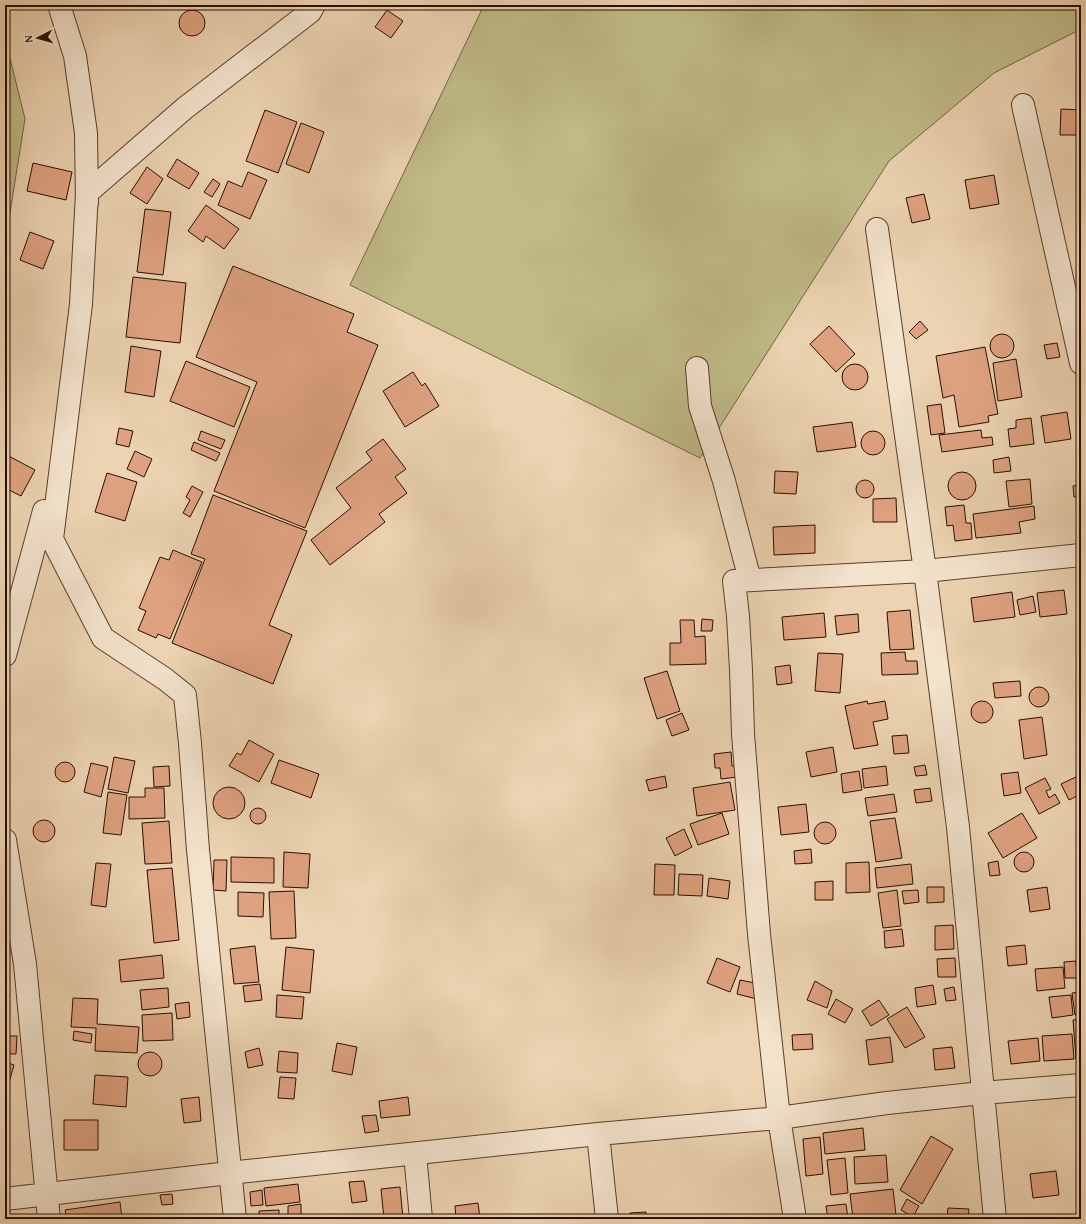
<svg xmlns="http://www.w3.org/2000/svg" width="1086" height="1224" viewBox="0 0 1086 1224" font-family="'Gentium Book Plus',serif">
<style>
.green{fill:#bfba86;stroke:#746443}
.building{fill:#dfa280;stroke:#280e00}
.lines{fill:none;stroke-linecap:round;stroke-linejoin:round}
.street-casing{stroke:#593f2c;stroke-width:24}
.street{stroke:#f3e2cc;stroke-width:22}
</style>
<rect width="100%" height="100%" fill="#ecd3b1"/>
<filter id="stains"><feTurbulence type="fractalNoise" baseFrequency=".005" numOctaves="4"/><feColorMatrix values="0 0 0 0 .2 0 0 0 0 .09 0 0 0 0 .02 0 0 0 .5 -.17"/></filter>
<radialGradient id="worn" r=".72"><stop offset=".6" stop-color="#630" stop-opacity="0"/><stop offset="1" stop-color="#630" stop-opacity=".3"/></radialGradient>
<path class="green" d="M484 5H1081V29L994 73 889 161 700 458 350 285Z
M5 38 25 119 5 244Z"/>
<path class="building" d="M387 10 403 21 391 38 375 27Z
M179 23a13 13 0 1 1 26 0a13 13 0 1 1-26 0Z
M1061 109 1081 110V135H1060Z
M265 110 297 122 278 173 246 161Z
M301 123 324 132 309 173 286 164Z
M177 159 199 173 189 189 167 176Z
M33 163 72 172 66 200 27 191Z
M147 167 163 179 147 204 130 193Z
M248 172 267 180 250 219 218 205 228 181 242 187Z
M994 175 999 204 970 209 965 180Z
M213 179 220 184 212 197 204 192Z
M924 194 930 219 912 223 906 198Z
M206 205 239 229 224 249 206 236 203 242 188 231Z
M145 209 171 212 163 275 137 272Z
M30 232 54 241 43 269 20 260Z
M233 266 354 314 347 332 378 345 305 528 214 491 257 382 196 357Z
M133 277 186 283 180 343 126 337Z
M920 321 928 330 916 339 909 332Z
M829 326 855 354 836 372 810 344Z
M990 346a12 12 0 1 1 24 0a12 12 0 1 1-24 0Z
M1057 343 1060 357 1047 359 1044 345Z
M131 346 161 351 154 397 125 392Z
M985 347 998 414 988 416 989 422 959 427 954 395 943 398 936 356Z
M1016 359 1022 397 998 401 993 363Z
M186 361 250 387 234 427 170 401Z
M842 377a13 13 0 1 1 26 0a13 13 0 1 1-26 0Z
M413 372 422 386 425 383 439 406 405 427 383 391Z
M941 404 945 433 931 435 927 406Z
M1067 412 1071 439 1045 443 1041 416Z
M1031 418 1034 444 1010 447 1008 429 1016 428V420Z
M852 422 856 447 817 452 813 427Z
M119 428 133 431 129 447 116 444Z
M981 430 982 438 992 437 993 445 942 452 939 435Z
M861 443a12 12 0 1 1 24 0a12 12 0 1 1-24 0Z
M201 431 225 440 221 449 198 440Z
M383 439 406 469 395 477 407 493 379 514 385 522 330 565 311 540 351 508 336 488 372 460 366 452Z
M194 442 220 453 216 461 191 450Z
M135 451 152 459 144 477 127 469Z
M5 454 35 470 21 496 5 488Z
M1009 457 1011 471 994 473 993 460Z
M775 471 798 472 796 494 774 493Z
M948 486a14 14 0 1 1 28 0a14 14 0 1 1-28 0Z
M107 473 137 482 125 521 95 512Z
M1030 479 1032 504 1009 507 1006 481Z
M856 489a9 9 0 1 1 18 0a9 9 0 1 1-18 0Z
M1078 485 1080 497H1074L1073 486Z
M192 486 203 492 190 517 183 513 190 500 186 497Z
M213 495 307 531 269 625 292 635 273 684 172 643 205 559 191 554Z
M896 498 897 522H873V499Z
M964 505 966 523H971L972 539 955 541 953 525 947 526 945 507Z
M1034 506 1035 519 1019 522 1021 533 976 538 973 514Z
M815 525V553L774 555 773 527Z
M173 550 202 562 170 639 158 634 156 638 138 630 146 611 139 608 160 557 169 560Z
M1064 590 1067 614 1040 617 1037 593Z
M1012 592 1015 617 974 622 971 598Z
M1033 596 1036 612 1020 615 1017 600Z
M910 610 914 649 890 650 887 612Z
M824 613 826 637 784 640 782 617Z
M858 614 859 632 837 635 835 616Z
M702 619 713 620 712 631H701Z
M680 620H694L695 637 705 636 706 664 670 665V643H681Z
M905 652 906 661H917L918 674 882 675 881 653Z
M818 653 843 654 840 693 815 691Z
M790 665 792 683 777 685 775 667Z
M667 671 680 711 657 719 644 678Z
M1020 681 1021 696 995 698 993 683Z
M1029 697a10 10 0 1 1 20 0a10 10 0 1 1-20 0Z
M971 712a11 11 0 1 1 22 0a11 11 0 1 1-22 0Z
M867 701 868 704 885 701 888 719 873 722 878 745 854 749 845 706Z
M682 713 689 730 672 736 666 720Z
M1042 717 1047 755 1024 759 1019 720Z
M907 735 909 753 894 754 892 736Z
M249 740 274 754 259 782 229 766 237 753 241 755Z
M833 747 837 772 811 777 806 752Z
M731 752 732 766H736L737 777 721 779 720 768H715L714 754Z
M114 757 135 761 128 793 108 789Z
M279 760 319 774 311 798 271 783Z
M55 772a10 10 0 1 1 20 0a10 10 0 1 1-20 0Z
M91 763 108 767 101 797 84 792Z
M925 765 927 775 916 776 914 767Z
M169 766 170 786 154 787 153 767Z
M886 766 888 785 864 788 862 769Z
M859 771 862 790 843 793 841 774Z
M1018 772 1021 793 1004 796 1001 774Z
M665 776 667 787 649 791 646 780Z
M1078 776 1081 782V794L1069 800 1061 784Z
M1045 778 1051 789 1046 791 1049 798 1055 794 1060 803 1039 814 1025 788Z
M730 782 735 810 697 816 693 788Z
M213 803a16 16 0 1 1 32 0a16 16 0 1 1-32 0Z
M145 788H164L165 818 129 819V797H145Z
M930 788 932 801 916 803 914 790Z
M108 792 127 795 121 835 103 833Z
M894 794 897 812 868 816 865 798Z
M806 804 809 832 781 835 778 807Z
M250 816a8 8 0 1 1 16 0a8 8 0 1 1-16 0Z
M722 813 729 834 698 845 690 824Z
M1022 813 1037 838 1003 858 988 833Z
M895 818 902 858 876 862 870 821Z
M33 831a11 11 0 1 1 22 0a11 11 0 1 1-22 0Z
M169 821 172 863 145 864 142 823Z
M814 833a11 11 0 1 1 22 0a11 11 0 1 1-22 0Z
M684 829 692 847 675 856 666 838Z
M811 849 812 863 795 864 794 851Z
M284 852 310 854 308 888 283 887Z
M1014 862a10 10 0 1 1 20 0a10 10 0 1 1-20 0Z
M231 857 274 858V883L231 882Z
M214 860H227L226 891 213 890Z
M998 861 1000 875 990 876 988 863Z
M869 862 870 892 846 893V863Z
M96 863 111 864 106 907 91 905Z
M655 864 675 865 674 895H654Z
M911 864 913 884 877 888 875 868Z
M172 868 179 940 154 943 147 870Z
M679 874 703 875 702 896 678 895Z
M709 878 730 881 728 899 707 896Z
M833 881V900H815V882Z
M927 887H944V902L927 903Z
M1047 887 1050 909 1030 912 1027 890Z
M897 890 901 926 883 928 878 893Z
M918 890 919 902 904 904 902 891Z
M294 891 296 938 271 939 269 892Z
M238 892 264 893 263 917 238 916Z
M953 925 954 949 935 950V926Z
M902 929 904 946 885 948 884 931Z
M1081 941V957L1078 956Z
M1025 945 1027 964 1008 966 1006 947Z
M255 946 259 982 234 984 230 949Z
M286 947 314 950 310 993 282 990Z
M162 955 164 978 121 982 119 960Z
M717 958 740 967 730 992 707 983Z
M955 958 956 977H938L937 959Z
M1076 961 1077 978H1065L1064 962Z
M1081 961V979H1079L1078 962Z
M1063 967 1065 988 1037 991 1035 969Z
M740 980 760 984 757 999 737 994Z
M815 981 832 991 827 1008 807 1000Z
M260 984 262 1000 245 1002 243 986Z
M933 985 936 1004 917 1007 915 988Z
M954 987 956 1000 946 1001 944 989Z
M168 988 169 1007 142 1010 140 990Z
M5 989 9 990 5 1003Z
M1081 992V1015H1075L1072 993Z
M277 995 304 997 302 1019 276 1017Z
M1071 995 1073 1015 1052 1018 1049 997Z
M73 998 98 999 97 1024 139 1027 137 1053 95 1051 96 1028 71 1027Z
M836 999 853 1009 845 1023 828 1014Z
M879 1000 889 1015 871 1026 862 1011Z
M189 1002 190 1017 177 1019 175 1004Z
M907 1007 925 1037 905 1048 887 1019Z
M172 1013 173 1040 143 1041 142 1015Z
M1081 1019V1059H1076L1073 1020Z
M74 1031 92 1034 91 1043 73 1040Z
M812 1034 813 1049 793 1050 792 1035Z
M1072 1034 1074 1059 1044 1061 1042 1036Z
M5 1036H17L16 1054H5Z
M890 1037 893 1062 869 1065 866 1040Z
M1038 1038 1040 1061 1011 1064 1008 1041Z
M337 1043 357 1047 352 1075 332 1071Z
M952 1047 955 1068 935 1070 933 1049Z
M259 1048 263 1065 248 1068 245 1052Z
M279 1051 298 1053 297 1073 277 1072Z
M138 1064a12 12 0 1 1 24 0a12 12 0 1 1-24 0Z
M5 1062 14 1065 6 1093 5 1092Z
M95 1075 128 1077 126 1107 93 1104Z
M280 1077 296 1078 294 1099 278 1098Z
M199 1097 201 1121 184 1123 181 1099Z
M408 1097 410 1115 381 1118 379 1101Z
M376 1115 379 1131 365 1133 362 1116Z
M64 1120H98V1150H64Z
M863 1128 865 1150 825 1154 823 1133Z
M931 1136 953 1149 922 1204 900 1190Z
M820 1137 823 1174 806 1176 803 1139Z
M886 1155 888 1182 855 1184 854 1157Z
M845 1158 848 1193 831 1195 827 1160Z
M1056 1171 1059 1195 1033 1198 1030 1174Z
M364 1181 367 1201 352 1203 349 1182Z
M298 1184 300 1202 266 1206 264 1188Z
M400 1187 403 1219H384L381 1189Z
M893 1189 896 1215 853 1219 850 1194Z
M262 1190 263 1205 251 1206 250 1192Z
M172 1194 173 1204 162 1205 160 1195Z
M907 1199 919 1206 913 1217 901 1210Z
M120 1202 122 1219H67L65 1210Z
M478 1203 480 1218 456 1219 455 1206Z
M301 1204V1217L288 1218V1206Z
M846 1204 848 1219H828L826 1206Z
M948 1208 969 1209 968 1219H947Z
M279 1210V1219H259V1211Z
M646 1212V1219H630V1213Z"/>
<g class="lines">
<defs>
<path id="street" d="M59 5 75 56 86 133 87 203
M1023 105 1081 363
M877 229 925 571 958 827 995 1219
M697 368 700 406 724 481 750 580
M5 655 44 511
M5 840 25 964 49 1219
M598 1134 607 1219
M415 1154 421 1219
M5 1199 229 1173 598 1134 779 1118 887 1103 982 1093 1081 1085
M235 1219 198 850 190 743 185 695 165 679 103 638 52 539 81 304 87 193 185 108 310 12 314 5
M795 1219 779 1118 759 934 743 734 741 670 738 616 734 581 925 571 1081 555"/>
</defs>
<use href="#street" class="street-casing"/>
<use href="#street" class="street"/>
</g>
<rect width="1086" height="1224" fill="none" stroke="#ecd3b1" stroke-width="20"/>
<rect x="6" y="6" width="1074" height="1212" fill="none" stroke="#280e00" stroke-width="2"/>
<rect x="10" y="10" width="1066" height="1204" fill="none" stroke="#280e00"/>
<g transform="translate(38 38) rotate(264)" stroke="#f3e2cc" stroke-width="3" paint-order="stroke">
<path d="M0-3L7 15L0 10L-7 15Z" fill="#280e00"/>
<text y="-6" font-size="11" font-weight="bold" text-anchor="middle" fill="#280e00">N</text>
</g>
<rect width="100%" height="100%" filter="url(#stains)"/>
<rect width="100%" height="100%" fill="url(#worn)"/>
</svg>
